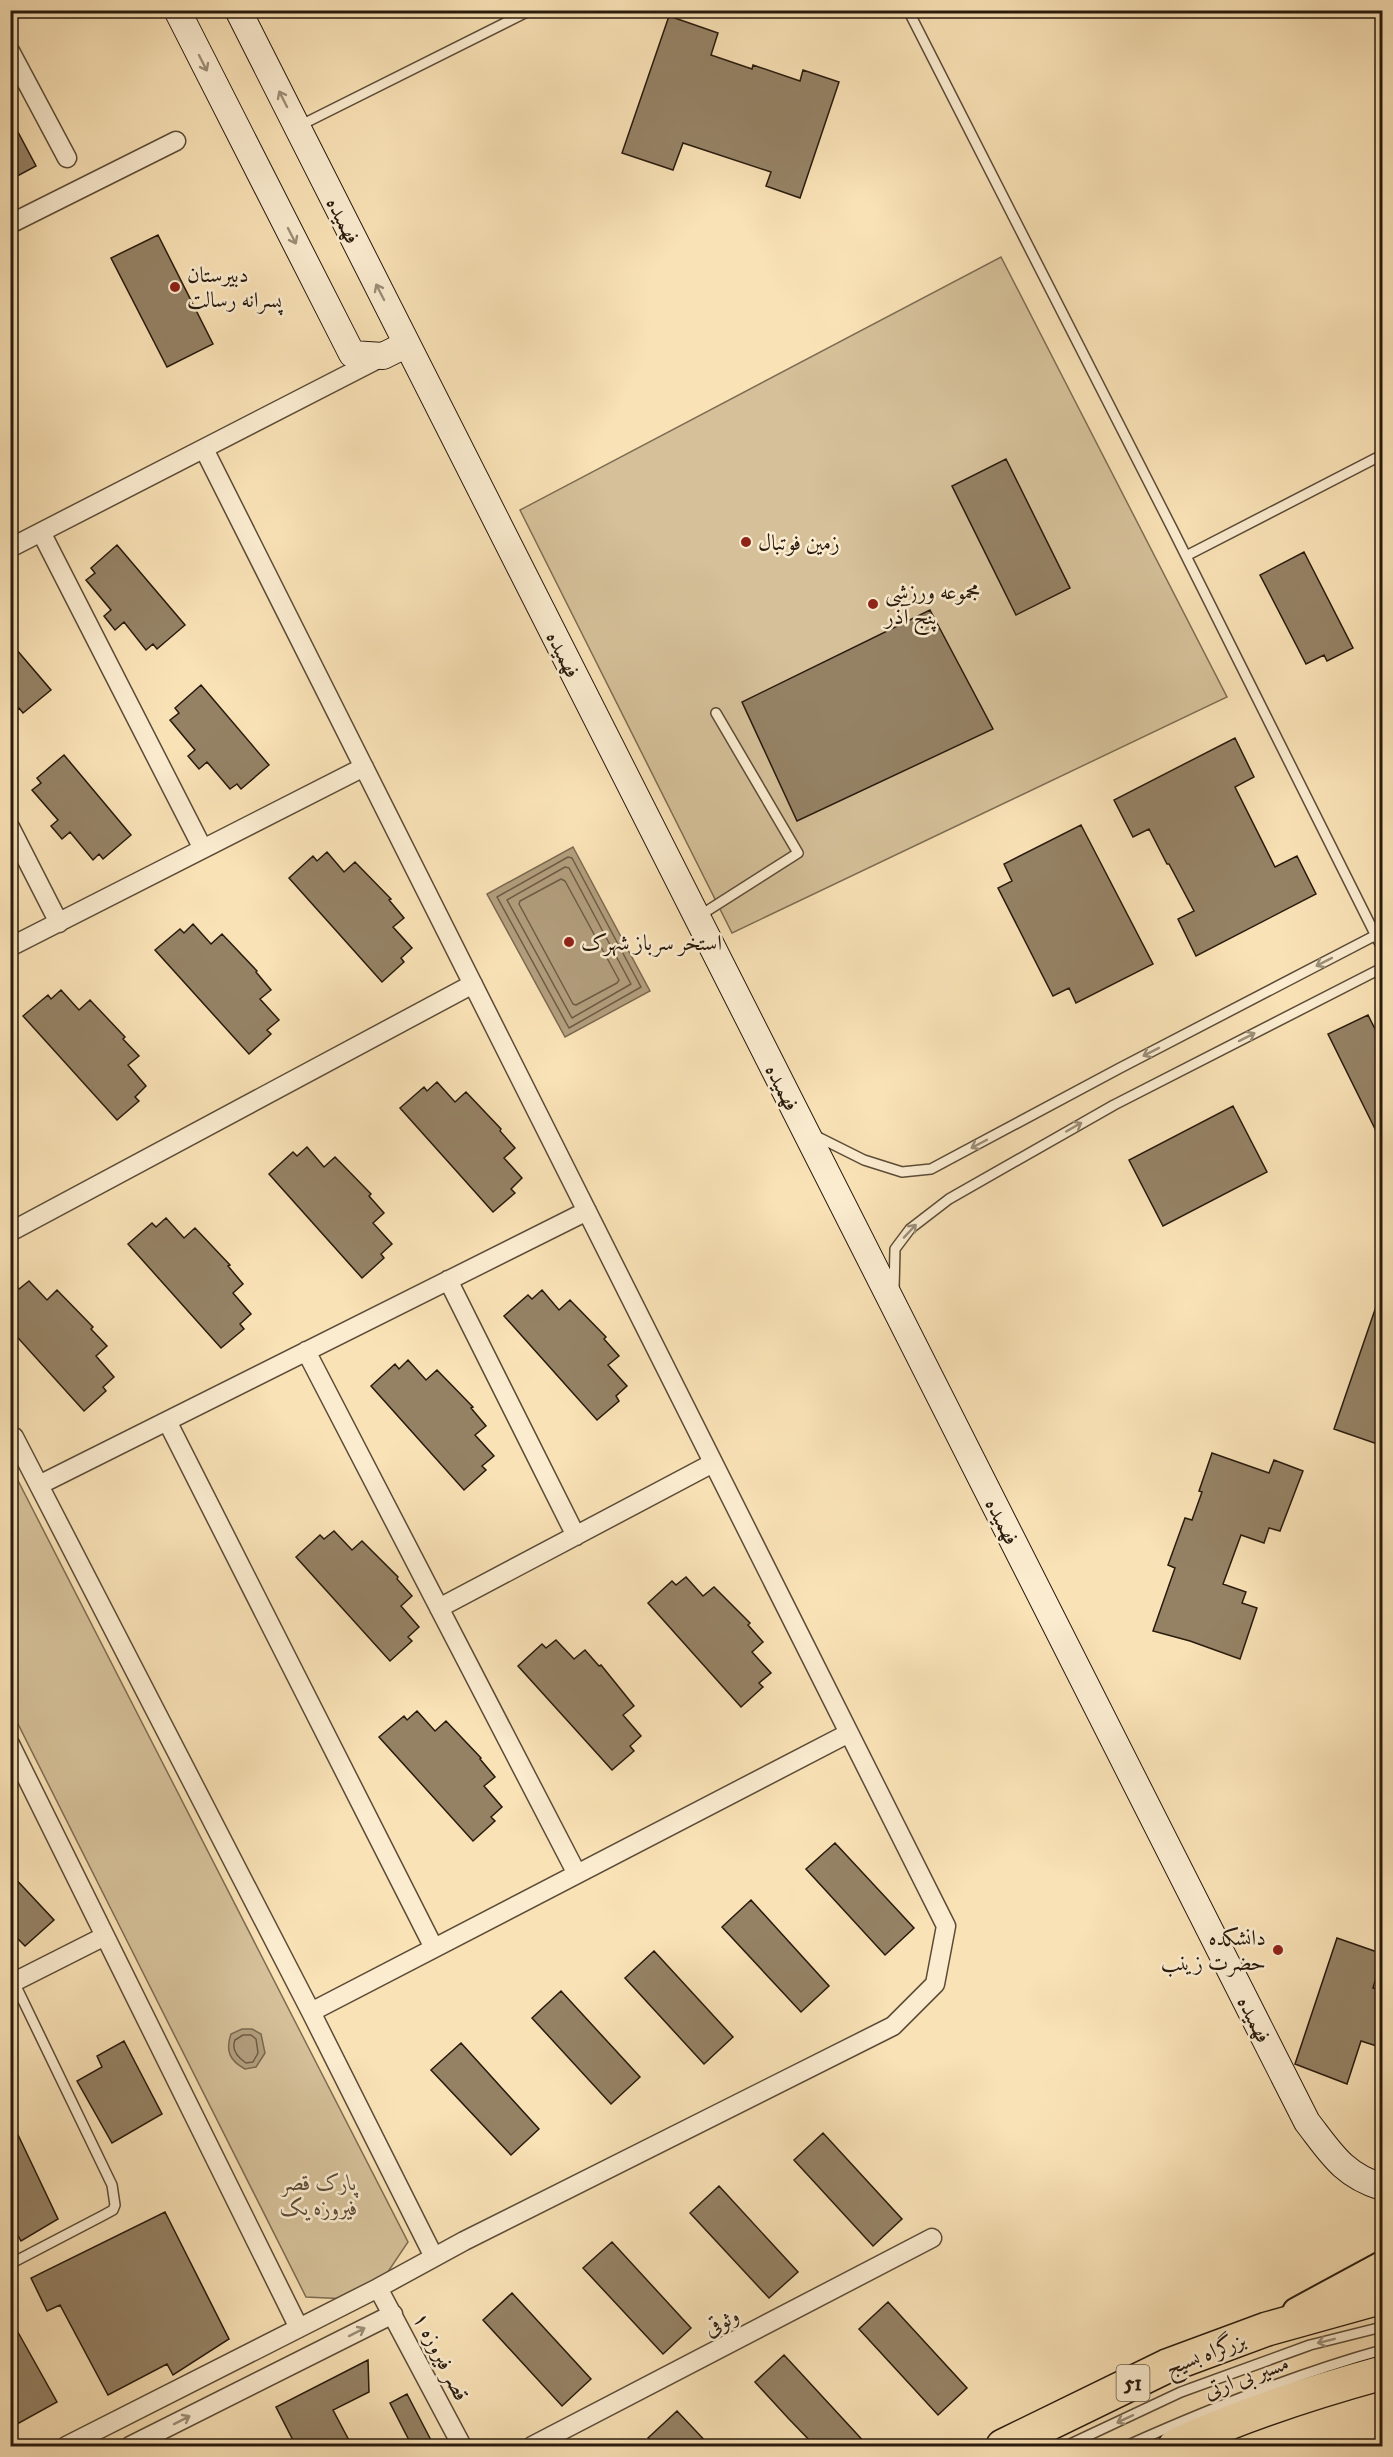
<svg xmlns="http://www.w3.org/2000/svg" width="1393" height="2457" viewBox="0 0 1393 2457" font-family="'IM FELL DW Pica',Amiri,serif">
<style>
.green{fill:#d5c099;stroke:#7e6d53;stroke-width:1.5}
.water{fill:#b29e7d;stroke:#7b6950;stroke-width:1.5}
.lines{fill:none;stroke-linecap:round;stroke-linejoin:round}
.shore{stroke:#6d5c45;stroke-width:1.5}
.building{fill:#958265;stroke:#281a0d;stroke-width:1.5}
.lane-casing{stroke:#5c4c37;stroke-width:12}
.street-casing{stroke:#5c4c37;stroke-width:21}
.secondary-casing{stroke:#281a0d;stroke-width:28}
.primary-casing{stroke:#281a0d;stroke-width:32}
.highway-casing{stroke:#281a0d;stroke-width:36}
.lane{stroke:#fbecd0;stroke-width:9}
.street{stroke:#fbecd0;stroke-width:18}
.secondary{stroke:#fbecd0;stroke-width:26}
.primary{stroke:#f9e2b6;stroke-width:28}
.highway{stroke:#f9e2b6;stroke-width:33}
.oneway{stroke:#9c8e78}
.poi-dot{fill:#8f2418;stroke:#fbecd0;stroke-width:2}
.labels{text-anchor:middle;stroke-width:5;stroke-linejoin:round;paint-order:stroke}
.shield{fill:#fbecd0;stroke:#675948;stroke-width:1.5}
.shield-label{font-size:21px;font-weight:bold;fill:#281a0d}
.street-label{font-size:22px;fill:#281a0d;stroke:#fbecd0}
.poi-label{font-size:22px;fill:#281a0d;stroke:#fbecd0;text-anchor:start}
.park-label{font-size:22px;font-style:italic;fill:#5c4c37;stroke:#fbecd0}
</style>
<rect width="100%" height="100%" fill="#f9e2b6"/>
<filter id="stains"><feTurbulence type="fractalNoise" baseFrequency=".00333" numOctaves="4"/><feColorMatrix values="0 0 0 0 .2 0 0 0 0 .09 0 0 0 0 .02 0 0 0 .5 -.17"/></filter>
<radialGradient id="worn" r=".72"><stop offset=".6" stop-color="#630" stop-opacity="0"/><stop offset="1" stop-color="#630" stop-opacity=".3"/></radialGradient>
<path class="green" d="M1001 257 1227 697 732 933 520 510Z
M10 1465 408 2242 369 2300 306 2297 11 1710Z"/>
<path class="water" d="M573 847 650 991 565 1037 487 894Z
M242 2029H252L261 2034 265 2053 256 2067 245 2069C230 2061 225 2051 231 2034Z"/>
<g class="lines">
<path class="shore" d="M568 857 572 858 641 987 569 1028 497 897Z
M565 867 569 868 631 984 572 1018 507 900Z
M561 879 565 881 619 980 617 983 576 1005 573 1004 519 904 520 901Z
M243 2035H251L256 2039 258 2053 253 2062 246 2063C237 2057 231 2050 235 2040Z"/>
</g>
<path class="building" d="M669 16 718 33 711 55 752 69 753 65 800 81 803 70 839 82 800 198 766 186 771 172 683 143 673 170 622 153Z
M10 117 36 166 10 180Z
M158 235 213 344 167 367 111 258Z
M1006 459 1070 588 1016 615 952 486Z
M117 545 185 625 157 649 153 644 146 650 124 622 115 630 104 616 111 610 86 580 95 573 91 568Z
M1304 552 1353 648 1327 661 1324 655 1306 664 1260 575Z
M930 610 993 729 797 821 742 702Z
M10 642 51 690 23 713 19 708 10 716Z
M201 685 269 765 241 789 237 784 230 789 207 762 199 769 188 756 195 750 170 720 179 713 175 708Z
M1235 738 1254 777 1235 787 1275 867 1297 856 1316 894 1196 956 1178 919 1194 911 1169 864H1167L1149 829 1133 837 1114 800Z
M64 755 131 835 103 859 99 854 93 860 70 832 62 839 51 826 58 820 32 790 41 783 37 778Z
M1081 825 1153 964 1076 1003 1069 988 1053 996 998 888 1012 881 1004 864Z
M327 852 344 872 355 862 391 899 389 900 404 918 393 927 412 948 401 958 404 962 382 982 289 878 313 856 317 861Z
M193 924 211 944 222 934 257 971 256 972 271 990 260 999 279 1020 267 1030 271 1034 249 1054 155 950 180 929 184 933Z
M61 990 79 1010 90 1000 125 1037 123 1039 139 1056 128 1065 146 1086 135 1097 139 1101 117 1120 23 1016 48 995 51 999Z
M1368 1015 1383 1045V1145L1328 1034Z
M437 1082 455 1102 466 1092 501 1129 500 1131 515 1148 504 1158 522 1178 511 1189 515 1193 493 1212 400 1108 424 1087 427 1091Z
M1233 1106 1267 1172 1163 1226 1129 1160Z
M307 1147 324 1167 335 1157 371 1194 369 1196 384 1213 373 1223 392 1244 381 1254 384 1258 362 1278 269 1174 293 1152 297 1156Z
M166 1218 184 1238 195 1228 230 1265 228 1266 243 1284 233 1293 251 1314 240 1324 244 1329 221 1348 128 1244 152 1223 156 1227Z
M10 1279 19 1289 29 1281 47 1300 57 1290 93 1327 91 1329 107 1346 96 1356 114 1377 103 1387 106 1391 84 1411 10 1329Z
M542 1290 559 1310 570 1300 606 1337 604 1339 619 1356 608 1365 627 1386 616 1396 619 1401 597 1420 504 1316 528 1295 532 1299Z
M1380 1295H1383V1446L1334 1429Z
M408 1360 426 1380 437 1370 473 1407 471 1408 486 1426 475 1435 494 1456 482 1466 486 1470 464 1490 371 1386 395 1364 399 1369Z
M1212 1453 1269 1473 1274 1460 1303 1471 1280 1531 1269 1528 1264 1543 1241 1535 1223 1584 1246 1592 1242 1603 1257 1608 1240 1659 1190 1641 1153 1631 1175 1568 1168 1565 1185 1518 1192 1520 1202 1492 1199 1491Z
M334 1531 352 1550 362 1541 398 1577 397 1579 412 1596 401 1606 419 1627 408 1637 412 1641 390 1661 296 1557 320 1535 324 1539Z
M686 1577 703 1596 714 1587 750 1623 748 1625 763 1642 752 1652 771 1673 759 1683 763 1687 741 1707 648 1603 672 1581 676 1585Z
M556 1640 574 1659 585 1650 599 1666 601 1665 634 1706 623 1715 641 1736 630 1746 634 1751 612 1770 518 1666 542 1644 546 1648Z
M417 1711 435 1731 446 1721 481 1758 480 1759 495 1777 484 1786 502 1807 491 1817 495 1821 473 1841 379 1737 404 1716 407 1720Z
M835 1843 914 1928 885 1955 806 1869Z
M10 1873 54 1920 25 1946 10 1931Z
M751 1900 829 1986 801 2012 722 1927Z
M1337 1938 1383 1954 1373 1988 1383 1991V2048L1361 2041 1347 2084 1295 2064Z
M654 1951 733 2037 704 2064 625 1978Z
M561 1991 640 2077 611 2104 532 2018Z
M124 2041 162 2114 112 2143 77 2081 102 2067 97 2056Z
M461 2043 539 2129 511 2155 431 2070Z
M10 2118 58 2219 21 2241 10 2221Z
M823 2133 902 2219 873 2246 794 2160Z
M719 2186 798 2272 769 2298 690 2213Z
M165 2212 229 2339 173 2375 167 2364 108 2395 60 2305 47 2311 31 2278Z
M612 2242 691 2328 663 2354 583 2268Z
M512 2293 591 2379 562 2406 483 2320Z
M888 2302 967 2388 938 2415 859 2329Z
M10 2318 57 2402 10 2428Z
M784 2355 868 2446H815L788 2418 755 2382Z
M368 2360 369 2392 333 2410 352 2446H296L276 2407Z
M407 2394 434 2446H412L390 2403Z
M677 2411 710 2446H657L648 2438Z"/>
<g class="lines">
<defs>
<path id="lane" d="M908 10 1173 530 1382 948
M299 126 531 10
M1186 556 1382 455
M699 916 798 853 716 713
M814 1135 864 1160 902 1172 931 1169 1120 1068 1376 935
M894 1290 895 1249 910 1229 949 1199 1114 1105 1382 968
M10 2264 102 2216 113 2210 115 2205 112 2185 14 1982
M1066 2446 1181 2392 1310 2345 1382 2327
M1126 2446C1209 2409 1295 2374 1382 2350"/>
<path id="street" d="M10 51 67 158
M10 224 176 141
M41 532 203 849
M10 548 382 357
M10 827 59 923
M10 947 364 767
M10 1232 473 984
M448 1280 576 1536
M306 1351 577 1874
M167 1421 434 1948
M10 1436 14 1437 311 2012 434 2257
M39 1485 587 1211
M439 1608 713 1463
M10 1744 299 2328
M10 1984 105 1936
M311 2012 849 1733
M378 2288 462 2446
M66 2446 378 2288 464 2241 893 2026 935 1984 946 1926 204 449
M130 2446 393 2314
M532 2446 932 2238"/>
<path id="secondary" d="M177 10 352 354 383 356 407 344
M238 10 1307 2122C1331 2153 1343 2175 1382 2187"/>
<path id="primary" d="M1297 2312 1382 2266"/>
<path id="highway" d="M1003 2446 1167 2366 1267 2329 1382 2297
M1175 2446C1241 2415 1313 2392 1382 2373"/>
</defs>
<use href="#lane" class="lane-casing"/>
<use href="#street" class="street-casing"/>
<use href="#secondary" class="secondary-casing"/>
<use href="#primary" class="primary-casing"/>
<use href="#highway" class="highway-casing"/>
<use href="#lane" class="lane"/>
<use href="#street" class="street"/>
<use href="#secondary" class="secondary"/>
<use href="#primary" class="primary"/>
<use href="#highway" class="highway"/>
</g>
<defs><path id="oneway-shaft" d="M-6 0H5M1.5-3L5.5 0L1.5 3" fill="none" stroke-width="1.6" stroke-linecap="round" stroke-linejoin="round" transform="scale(1.5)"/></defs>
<g class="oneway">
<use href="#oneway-shaft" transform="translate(203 63) rotate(63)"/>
<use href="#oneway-shaft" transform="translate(283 99) rotate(-117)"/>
<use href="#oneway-shaft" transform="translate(292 236) rotate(63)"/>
<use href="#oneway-shaft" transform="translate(380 292) rotate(-117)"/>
<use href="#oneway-shaft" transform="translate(1324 962) rotate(153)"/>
<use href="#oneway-shaft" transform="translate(1247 1037) rotate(-27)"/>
<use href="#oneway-shaft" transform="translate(1151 1052) rotate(153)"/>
<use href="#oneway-shaft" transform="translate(1074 1127) rotate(-30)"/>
<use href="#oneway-shaft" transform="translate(979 1144) rotate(152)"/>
<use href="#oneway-shaft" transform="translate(910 1231) rotate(-47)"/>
<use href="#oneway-shaft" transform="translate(357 2332) rotate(-27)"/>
<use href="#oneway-shaft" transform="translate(1326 2341) rotate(166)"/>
<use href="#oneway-shaft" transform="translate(1125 2419) rotate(155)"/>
<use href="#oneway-shaft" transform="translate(182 2420) rotate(-27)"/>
</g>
<g class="poi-dot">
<circle cx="175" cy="287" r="6"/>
<circle cx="746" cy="542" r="6"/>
<circle cx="873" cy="604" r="6"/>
<circle cx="569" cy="942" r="6"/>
<circle cx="1278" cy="1950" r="6"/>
</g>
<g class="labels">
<rect class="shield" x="1116.5" y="2365" width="33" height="36" rx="4.5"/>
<g class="shield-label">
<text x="1133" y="2390">51</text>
</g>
<g class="street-label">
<text transform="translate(344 220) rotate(63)" y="8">فهمیده</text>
<text transform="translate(564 654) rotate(63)" y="8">فهمیده</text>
<text transform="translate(783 1087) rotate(63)" y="8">فهمیده</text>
<text transform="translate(1003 1521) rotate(63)" y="8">فهمیده</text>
<text transform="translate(1255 2019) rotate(63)" y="8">فهمیده</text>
<text transform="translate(721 2321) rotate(-28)" y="8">وثوقی</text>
<text transform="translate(1205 2353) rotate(-21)" y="8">بزرگراه بسیج</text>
<text transform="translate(442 2356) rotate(63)" y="8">قصر فیروزه ۱</text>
<text transform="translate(1246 2376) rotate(-20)" y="8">مسیر بی ارتی</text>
</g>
<g class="poi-label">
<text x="187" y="282">دبیرستان<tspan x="187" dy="25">پسرانه رسالت</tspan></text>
<text x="758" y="550">زمین فوتبال</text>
<text x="885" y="599">مجموعه ورزشی<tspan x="885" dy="25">پنج آذر</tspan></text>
<text x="581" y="950">استخر سرباز شهرک</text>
<text x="1266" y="1945" text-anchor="end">دانشکده<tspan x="1266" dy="25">حضرت زینب</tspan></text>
</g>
<g class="park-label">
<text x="319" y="2190">پارک قصر<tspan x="319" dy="25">فیروزه یک</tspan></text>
</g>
</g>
<rect width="1393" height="2457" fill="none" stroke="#f9e2b6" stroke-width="36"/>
<rect x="12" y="12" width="1369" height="2433" fill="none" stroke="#281a0d" stroke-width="3"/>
<rect x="18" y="18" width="1357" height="2421" fill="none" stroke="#281a0d" stroke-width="1.5"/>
<rect width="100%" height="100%" filter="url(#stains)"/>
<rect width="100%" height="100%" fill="url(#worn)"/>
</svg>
